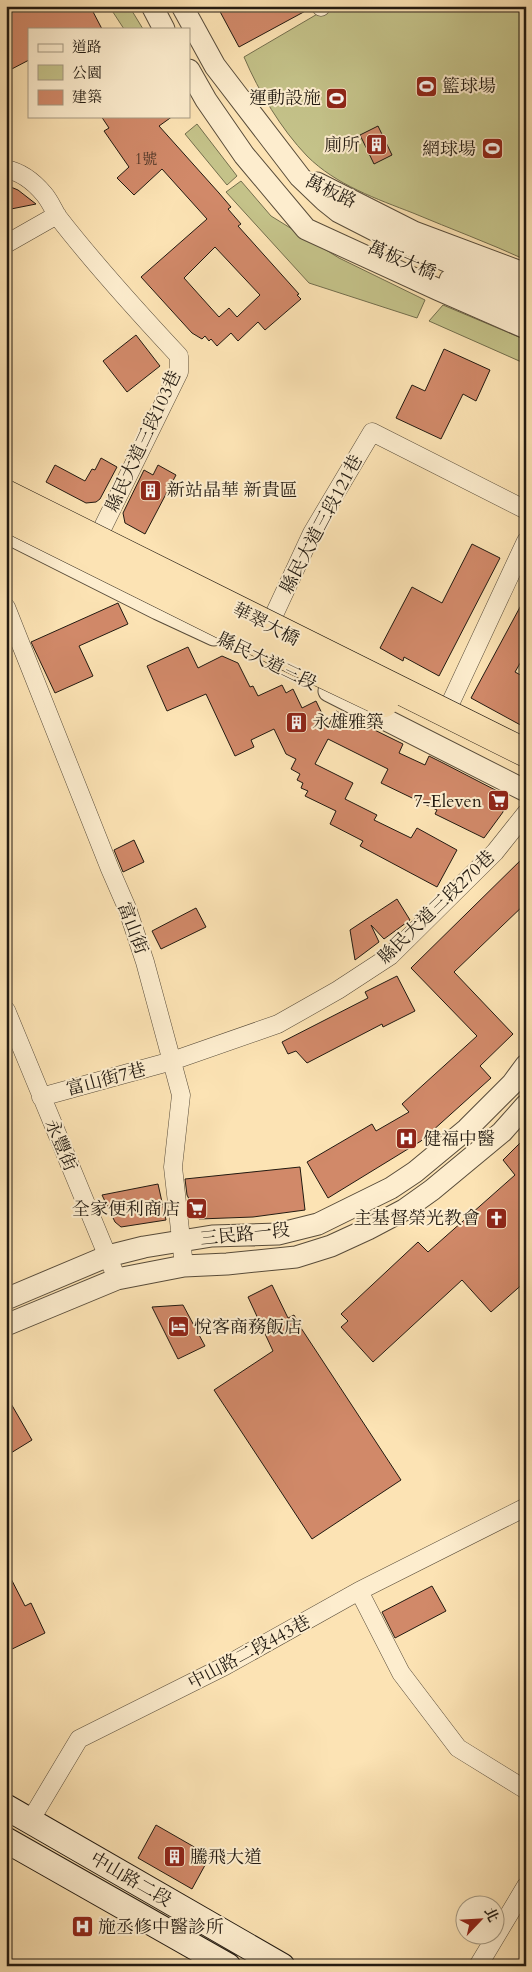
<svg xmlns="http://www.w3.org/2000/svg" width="532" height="1972" viewBox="0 0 532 1972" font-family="Cardo,'Noto Serif TC',serif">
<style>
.green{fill:#c4c289;stroke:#736e4d}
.building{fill:#d18969;stroke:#221a11;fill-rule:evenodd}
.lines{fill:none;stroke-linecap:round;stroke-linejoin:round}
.minor-casing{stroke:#584c3a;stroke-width:19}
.tertiary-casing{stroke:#584c3a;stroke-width:23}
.secondary-casing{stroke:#221a11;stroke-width:27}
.minor{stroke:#fdedce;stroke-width:18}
.tertiary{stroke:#fdedce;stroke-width:21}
.secondary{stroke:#fdedce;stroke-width:25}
.trunk-bridge-casing{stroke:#221a11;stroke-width:29;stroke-linecap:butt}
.trunk-bridge{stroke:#fce3b4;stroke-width:28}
.labels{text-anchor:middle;stroke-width:4;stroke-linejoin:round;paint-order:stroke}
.number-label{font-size:15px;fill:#4e3627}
.poi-label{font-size:18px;fill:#221a11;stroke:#fdedce;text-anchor:start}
.street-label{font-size:18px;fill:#221a11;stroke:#fdedce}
</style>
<rect width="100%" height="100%" fill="#fce3b4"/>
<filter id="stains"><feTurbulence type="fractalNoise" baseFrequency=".004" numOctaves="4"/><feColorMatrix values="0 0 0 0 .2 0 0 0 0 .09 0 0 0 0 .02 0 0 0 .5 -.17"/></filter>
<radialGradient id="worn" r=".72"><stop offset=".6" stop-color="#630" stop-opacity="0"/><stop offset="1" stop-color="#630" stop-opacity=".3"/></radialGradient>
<path class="green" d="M109 6H129L143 29H124Z
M331 6H526V260C489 243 451 229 413 213 377 199 336 185 307 156 281 129 259 92 244 57Z
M197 124 237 176 227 185 185 134Z
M241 181 271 216 339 258 425 300 417 318 309 283 226 192Z
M443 305 526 340V364L429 321Z"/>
<path class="building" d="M21 6H90L102 29H29V60L6 72V14Z
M217 6H310L311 8 239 47Z
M101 116H173L159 126 219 193 231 207 228 209 241 224 238 226 299 294 297 295 301 299 265 330 258 322 238 341 231 333 217 346 211 339 209 341 205 336 202 339 192 333 141 277 207 219 162 169 134 195 117 178 129 167 104 131 109 128ZM215 247 260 295 237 317 229 308 219 317 184 278Z
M378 126 392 155 374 164 360 135Z
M6 185 18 190 36 204 6 210Z
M136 335 160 366 127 392 103 361Z
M444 349 490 370 476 401 463 394 441 439 396 418 412 385 425 391Z
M101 458 117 467 100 499 96 502 86 503 46 482 55 465 85 481 92 469 95 470Z
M158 465 176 475 145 534 125 523 123 513 144 470 153 475Z
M472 544 500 558 439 676 404 657 403 661 380 648 412 587 442 603Z
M526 596V653L515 672 526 678V728L471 698Z
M118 603 128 624 79 646 93 676 55 693 31 642Z
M188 647 198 668 222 656 238 663 250 687 253 686 258 696 282 685 286 693 293 689 302 708 316 701 328 726 336 711 403 744 399 753 425 765 429 756 443 763 503 794V812L484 838 435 814 437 810 381 783 388 769 328 739 315 764 353 783 345 799 377 815 374 820 411 838 417 828 457 850 437 887 360 846 363 841 330 824 336 811 305 796 308 791 301 788 303 783 297 780 300 774 291 769 296 759 286 754 274 729 251 740 254 747 235 756 206 694 167 711 147 666Z
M134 840 144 862 123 872 114 850Z
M526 855V903L454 972 513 1034 480 1066 491 1078 421 1141 328 1198 307 1162 372 1124 376 1131 409 1112 402 1104 477 1036 411 968Z
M397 899 410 920 384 939 371 925 379 942 355 960 350 930Z
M196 908 206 927 161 949 152 931Z
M397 976 415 1011 383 1027 382 1024 307 1063 296 1051 288 1054 282 1042 368 998 365 992Z
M526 1137V1281L491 1312 462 1280 373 1362 341 1327 348 1321 341 1314 418 1242 428 1252 515 1175 503 1160Z
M300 1167 305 1210 253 1217 199 1219 187 1195 185 1179Z
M158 1184 166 1220 121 1227 115 1222 102 1195Z
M272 1285 288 1318 294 1315 301 1328 401 1480 312 1539 214 1390 273 1351 248 1297Z
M183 1305 205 1346 178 1359 152 1307Z
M6 1395 32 1440 6 1456Z
M6 1569 25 1606 31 1603 45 1633 6 1652Z
M432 1586 446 1611 395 1638 382 1612Z
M156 1825 210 1856 192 1889 138 1858Z"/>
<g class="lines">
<defs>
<path id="minor" d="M321 6V7
M6 169C21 172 34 182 44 194 50 201 53 209 58 217 96 266 137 311 179 356V372L101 531
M6 244 57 215
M6 607 110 869 127 908 145 962 181 1095 173 1167 184 1266
M270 634 273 617 312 533 372 432 526 510
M450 704 526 541
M6 1010 117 1279
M41 1097 172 1061 278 1024 338 990 390 956 495 852 526 813
M359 1591 401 1673 458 1748 526 1790
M30 1821 79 1739 225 1666 359 1591 526 1507
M478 1966 526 1886"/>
<path id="tertiary" d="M152 6 164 29
M182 6 215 66 300 177 324 200 339 212 384 235 526 294
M189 70 206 100 244 155 306 229 439 290 526 328
M317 183 414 232 526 274
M450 280 526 310
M15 537 158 609 214 635
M329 691 526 791
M6 1299 108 1256 144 1247 212 1236 278 1234 318 1224 391 1188 415 1172 467 1129 512 1084 526 1065
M6 1325 117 1279 184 1266 227 1264 296 1257 331 1246 368 1229 404 1210 432 1190 502 1132 526 1105"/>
<path id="secondary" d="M6 1807 282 1966
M6 1840 228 1966"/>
</defs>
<use href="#minor" class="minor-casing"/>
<use href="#tertiary" class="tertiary-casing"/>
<use href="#secondary" class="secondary-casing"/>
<use href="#minor" class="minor"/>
<use href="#tertiary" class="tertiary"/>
<use href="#secondary" class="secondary"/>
<defs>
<path id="trunk-bridge" d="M6 494 526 753
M6 517 277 652 384 703"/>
</defs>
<use href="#trunk-bridge" class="trunk-bridge-casing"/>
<use href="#trunk-bridge" class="trunk-bridge"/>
</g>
<defs>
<symbol id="stadium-square" viewBox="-11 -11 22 22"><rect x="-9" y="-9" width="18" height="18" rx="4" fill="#8f2418" stroke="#fdedce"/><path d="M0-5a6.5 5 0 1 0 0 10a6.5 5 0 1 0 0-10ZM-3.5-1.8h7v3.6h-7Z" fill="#fff"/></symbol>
<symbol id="building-square" viewBox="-11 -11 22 22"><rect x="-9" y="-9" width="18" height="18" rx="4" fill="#8f2418" stroke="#fdedce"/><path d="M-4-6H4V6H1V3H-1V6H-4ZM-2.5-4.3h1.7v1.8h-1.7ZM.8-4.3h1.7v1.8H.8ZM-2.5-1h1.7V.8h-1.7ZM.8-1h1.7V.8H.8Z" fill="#fff"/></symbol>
<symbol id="supermarket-square" viewBox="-11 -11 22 22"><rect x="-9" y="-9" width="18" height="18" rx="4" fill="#8f2418" stroke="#fdedce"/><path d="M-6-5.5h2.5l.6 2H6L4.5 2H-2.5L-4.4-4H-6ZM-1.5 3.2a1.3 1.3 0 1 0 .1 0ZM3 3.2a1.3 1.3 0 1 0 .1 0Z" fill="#fff"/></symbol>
<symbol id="hospital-square" viewBox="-11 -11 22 22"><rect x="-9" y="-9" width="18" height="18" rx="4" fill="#8f2418" stroke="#fdedce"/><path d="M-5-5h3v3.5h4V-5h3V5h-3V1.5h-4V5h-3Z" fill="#fff"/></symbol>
<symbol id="church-square" viewBox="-11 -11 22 22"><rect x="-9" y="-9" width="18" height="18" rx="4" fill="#8f2418" stroke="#fdedce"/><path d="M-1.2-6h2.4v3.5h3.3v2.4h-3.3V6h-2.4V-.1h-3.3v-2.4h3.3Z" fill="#fff"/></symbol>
<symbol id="hotel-square" viewBox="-11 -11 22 22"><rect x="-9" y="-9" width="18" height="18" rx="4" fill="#8f2418" stroke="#fdedce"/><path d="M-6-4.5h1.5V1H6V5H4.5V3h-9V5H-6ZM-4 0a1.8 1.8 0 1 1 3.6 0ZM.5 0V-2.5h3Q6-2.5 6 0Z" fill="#fff"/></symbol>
</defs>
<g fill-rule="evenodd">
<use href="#stadium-square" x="414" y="74" width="25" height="25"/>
<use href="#stadium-square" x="324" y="86" width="25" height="25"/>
<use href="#building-square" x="364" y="132" width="25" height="25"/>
<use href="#stadium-square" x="480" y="136" width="25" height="25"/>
<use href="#building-square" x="138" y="478" width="25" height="25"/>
<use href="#building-square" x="284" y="710" width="25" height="25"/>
<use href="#supermarket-square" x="486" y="788" width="25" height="25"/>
<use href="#hospital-square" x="394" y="1126" width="25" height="25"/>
<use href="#supermarket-square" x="184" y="1196" width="25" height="25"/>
<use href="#church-square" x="484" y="1206" width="25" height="25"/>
<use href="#hotel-square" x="166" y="1314" width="25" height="25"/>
<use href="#building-square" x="162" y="1844" width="25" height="25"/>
<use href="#hospital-square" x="70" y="1914" width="25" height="25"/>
</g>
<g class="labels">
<g class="number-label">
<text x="146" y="164">1號</text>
</g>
<g class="poi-label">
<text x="442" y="92">籃球場</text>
<text x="321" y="104" text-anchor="end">運動設施</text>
<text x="360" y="151" text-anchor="end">廁所</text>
<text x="476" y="155" text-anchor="end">網球場</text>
<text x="167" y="496">新站晶華 新貴區</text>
<text x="312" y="728">永雄雅築</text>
<text x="482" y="807" text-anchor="end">7-Eleven</text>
<text x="423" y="1145">健福中醫</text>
<text x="180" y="1215" text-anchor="end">全家便利商店</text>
<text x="480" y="1224" text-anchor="end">主基督榮光教會</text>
<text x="194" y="1333">悅客商務飯店</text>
<text x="190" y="1863">騰飛大道</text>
<text x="98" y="1933">施丞修中醫診所</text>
</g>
<g class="street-label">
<text transform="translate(331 191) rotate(25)" y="6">萬板路</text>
<text transform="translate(402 260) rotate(23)" y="6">萬板大橋</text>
<text transform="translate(143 441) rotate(-65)" y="6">縣民大道三段103巷</text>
<text transform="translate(321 524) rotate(-62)" y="6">縣民大道三段121巷</text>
<text transform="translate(266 624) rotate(27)" y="6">華翠大橋</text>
<text transform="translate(267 661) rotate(26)" y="6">縣民大道三段</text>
<text transform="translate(436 907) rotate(-44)" y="6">縣民大道三段270巷</text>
<text transform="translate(133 928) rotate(69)" y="6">富山街</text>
<text transform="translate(106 1079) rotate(-15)" y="6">富山街7巷</text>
<text transform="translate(61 1145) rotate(67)" y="6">永豐街</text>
<text transform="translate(245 1234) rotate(-6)" y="6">三民路一段</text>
<text transform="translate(249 1652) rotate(-28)" y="6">中山路二段443巷</text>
<text transform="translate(131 1879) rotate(30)" y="6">中山路二段</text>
</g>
</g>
<rect width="532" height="1972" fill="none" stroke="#fce3b4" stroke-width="25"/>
<rect x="8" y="8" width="517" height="1957" fill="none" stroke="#221a11" stroke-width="2.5"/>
<rect x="12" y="12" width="507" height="1947" fill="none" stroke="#221a11"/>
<rect x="28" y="28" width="162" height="90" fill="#fdedce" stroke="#a59982"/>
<rect x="38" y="44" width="25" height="8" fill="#fdedce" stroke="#a59982"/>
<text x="72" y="52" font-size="15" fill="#221a11">道路</text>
<rect x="38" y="65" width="25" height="15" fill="#c4c289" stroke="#a59982"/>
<text x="72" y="78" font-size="15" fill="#221a11">公園</text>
<rect x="38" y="90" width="25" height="15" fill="#d18969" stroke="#a59982"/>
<text x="72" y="102" font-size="15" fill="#221a11">建築</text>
<g transform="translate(480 1920) rotate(65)"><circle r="24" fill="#fdedce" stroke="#a59982"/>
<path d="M0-4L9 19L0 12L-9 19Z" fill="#8f2418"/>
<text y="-8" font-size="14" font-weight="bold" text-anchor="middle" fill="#221a11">北</text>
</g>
<rect width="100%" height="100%" filter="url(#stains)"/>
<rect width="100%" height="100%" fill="url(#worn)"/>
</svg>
